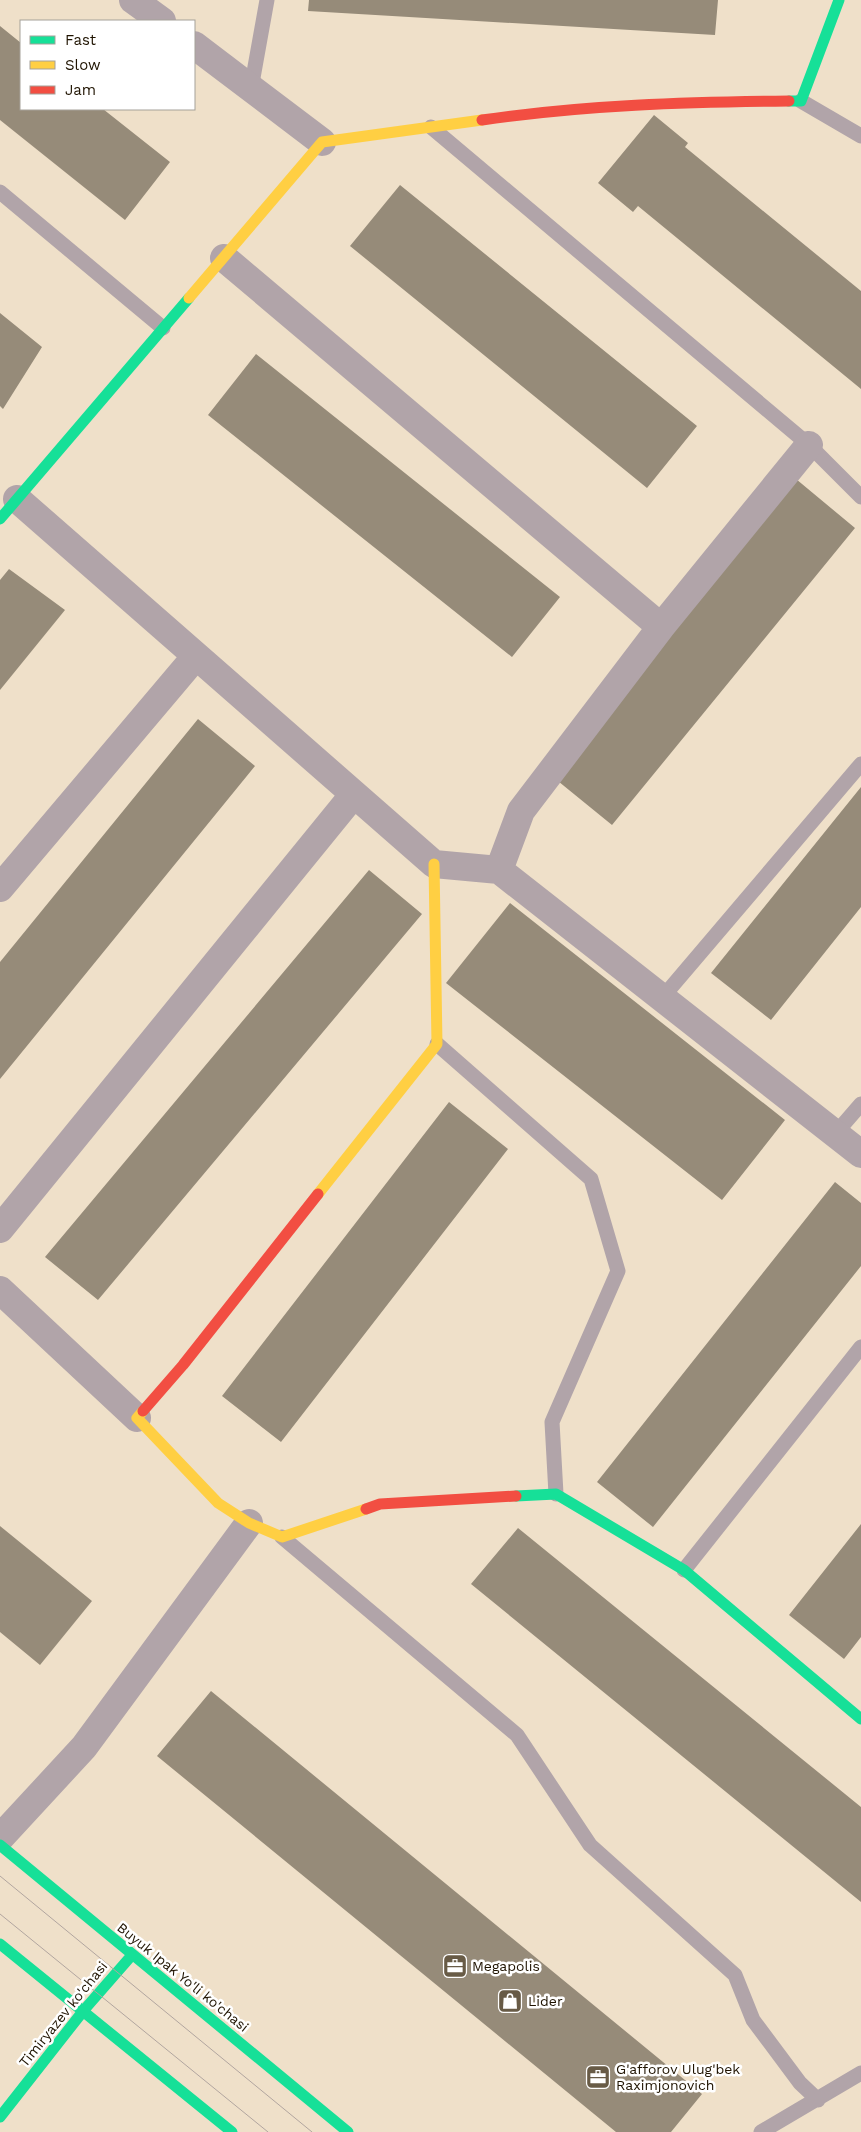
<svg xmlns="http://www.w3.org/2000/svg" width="861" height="2132" viewBox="0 0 861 2132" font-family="'Work Sans',sans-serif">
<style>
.building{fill:#968b79}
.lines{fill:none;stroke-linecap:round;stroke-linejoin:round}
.lane{stroke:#b1a4a9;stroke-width:15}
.street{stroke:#b1a4a9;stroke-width:28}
.fast{stroke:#16e098;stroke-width:11}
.slow{stroke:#ffcf43;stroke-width:11}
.jam{stroke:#f24e42;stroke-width:11}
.tram{stroke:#b1a59f;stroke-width:1}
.labels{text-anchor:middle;stroke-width:5;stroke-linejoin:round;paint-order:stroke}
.poi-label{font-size:14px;fill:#1f1300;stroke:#fff;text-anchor:start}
.street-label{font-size:14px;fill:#1f1300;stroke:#fff}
</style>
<rect width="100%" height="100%" fill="#efe0c9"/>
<path class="building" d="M309 0H718L715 35 308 11Z
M0 26 21 43V109H103L170 162 125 220 0 120Z
M654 115 688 143 685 147 861 291V389L638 206 633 212 598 183Z
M400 185 697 426 647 488 350 246Z
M0 313 42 347 3 409 0 406Z
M256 354 560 597 512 657 208 415Z
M796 479 855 528 612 825 553 777Z
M9 569 65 610 0 690V580Z
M198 719 255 766 0 1079V962Z
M861 787V907L771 1020 711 973Z
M369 870 422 914 98 1300 45 1257Z
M510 903 785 1120 722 1200 446 983Z
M449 1102 508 1149 281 1442 222 1396Z
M835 1182 861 1203V1266L653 1527 597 1482Z
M861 1524V1637L844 1659 789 1615Z
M0 1526 92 1601 40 1665 0 1632Z
M518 1528 861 1807V1902L471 1584Z
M211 1691 702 2094 671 2132H616L157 1756Z"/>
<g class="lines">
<path class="lane" d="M251 89 267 0
M801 101 861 136
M431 127 809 445 861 497
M0 192 163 328
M662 998 861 764
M437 1044 591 1179 618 1271 552 1422 556 1494
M835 1134 861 1104
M282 1537 517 1735 590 1845 735 1975 753 2020 800 2083 818 2100
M684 1570 861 1347
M761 2132 861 2073"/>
<path class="street" d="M133 0 162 21
M194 45 322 142
M224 258 661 627 521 811 499 870
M17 499 434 864 499 870 861 1154
M661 627 809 445
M0 888 196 656
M0 1229 354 794
M0 1290 137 1418
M0 1838 84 1747 249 1523"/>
<path class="fast" d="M789 101H801L839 0
M0 519 189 298
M516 1496 556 1494 684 1570 861 1719
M0 1845 348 2132
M0 1944 232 2132
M0 2117 84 2010 132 1955"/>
<path class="slow" d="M189 298 322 142 482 120
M318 1194 437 1044 434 864
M143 1411 137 1418 218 1503 249 1523 282 1537 366 1509"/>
<path class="jam" d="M482 120C585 105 686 102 789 101
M143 1411 183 1365 318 1194
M366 1509 380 1504 516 1496"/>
<path class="tram" d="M0 1876 312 2132
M0 1914 268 2132"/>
</g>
<defs>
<symbol id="office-square" viewBox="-11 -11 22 22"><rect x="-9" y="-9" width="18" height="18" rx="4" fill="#685b46" stroke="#fff"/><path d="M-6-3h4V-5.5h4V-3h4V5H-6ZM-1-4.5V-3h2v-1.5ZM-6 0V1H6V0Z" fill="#fff"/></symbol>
<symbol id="shop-square" viewBox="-11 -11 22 22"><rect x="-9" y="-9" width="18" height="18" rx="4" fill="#685b46" stroke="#fff"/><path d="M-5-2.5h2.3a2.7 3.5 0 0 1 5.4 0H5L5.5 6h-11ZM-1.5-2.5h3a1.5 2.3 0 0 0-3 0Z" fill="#fff"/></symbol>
</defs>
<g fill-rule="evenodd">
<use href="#office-square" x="441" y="1952" width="28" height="28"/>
<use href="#shop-square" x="496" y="1987" width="28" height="28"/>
<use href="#office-square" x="584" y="2063" width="28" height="28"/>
</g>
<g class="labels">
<g class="poi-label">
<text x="472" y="1971">Megapolis</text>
<text x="528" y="2006">Lider</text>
<text x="616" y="2074">G'afforov Ulug'bek<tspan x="616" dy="16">Raximjonovich</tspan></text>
</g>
<g class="street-label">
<text transform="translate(183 1977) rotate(39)" y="5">Buyuk Ipak Yo'li ko'chasi</text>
<text transform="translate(63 2014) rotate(-51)" y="5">Timiryazev ko'chasi</text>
</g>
</g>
<rect x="20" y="20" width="175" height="90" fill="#ffffff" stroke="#a5a199"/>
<rect x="30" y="36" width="25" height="8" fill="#16e098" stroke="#a5a199"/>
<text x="65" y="45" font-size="15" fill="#1f1300">Fast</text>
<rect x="30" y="61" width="25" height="8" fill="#ffcf43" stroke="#a5a199"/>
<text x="65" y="70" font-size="15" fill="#1f1300">Slow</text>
<rect x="30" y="86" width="25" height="8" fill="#f24e42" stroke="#a5a199"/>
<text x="65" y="95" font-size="15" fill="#1f1300">Jam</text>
</svg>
